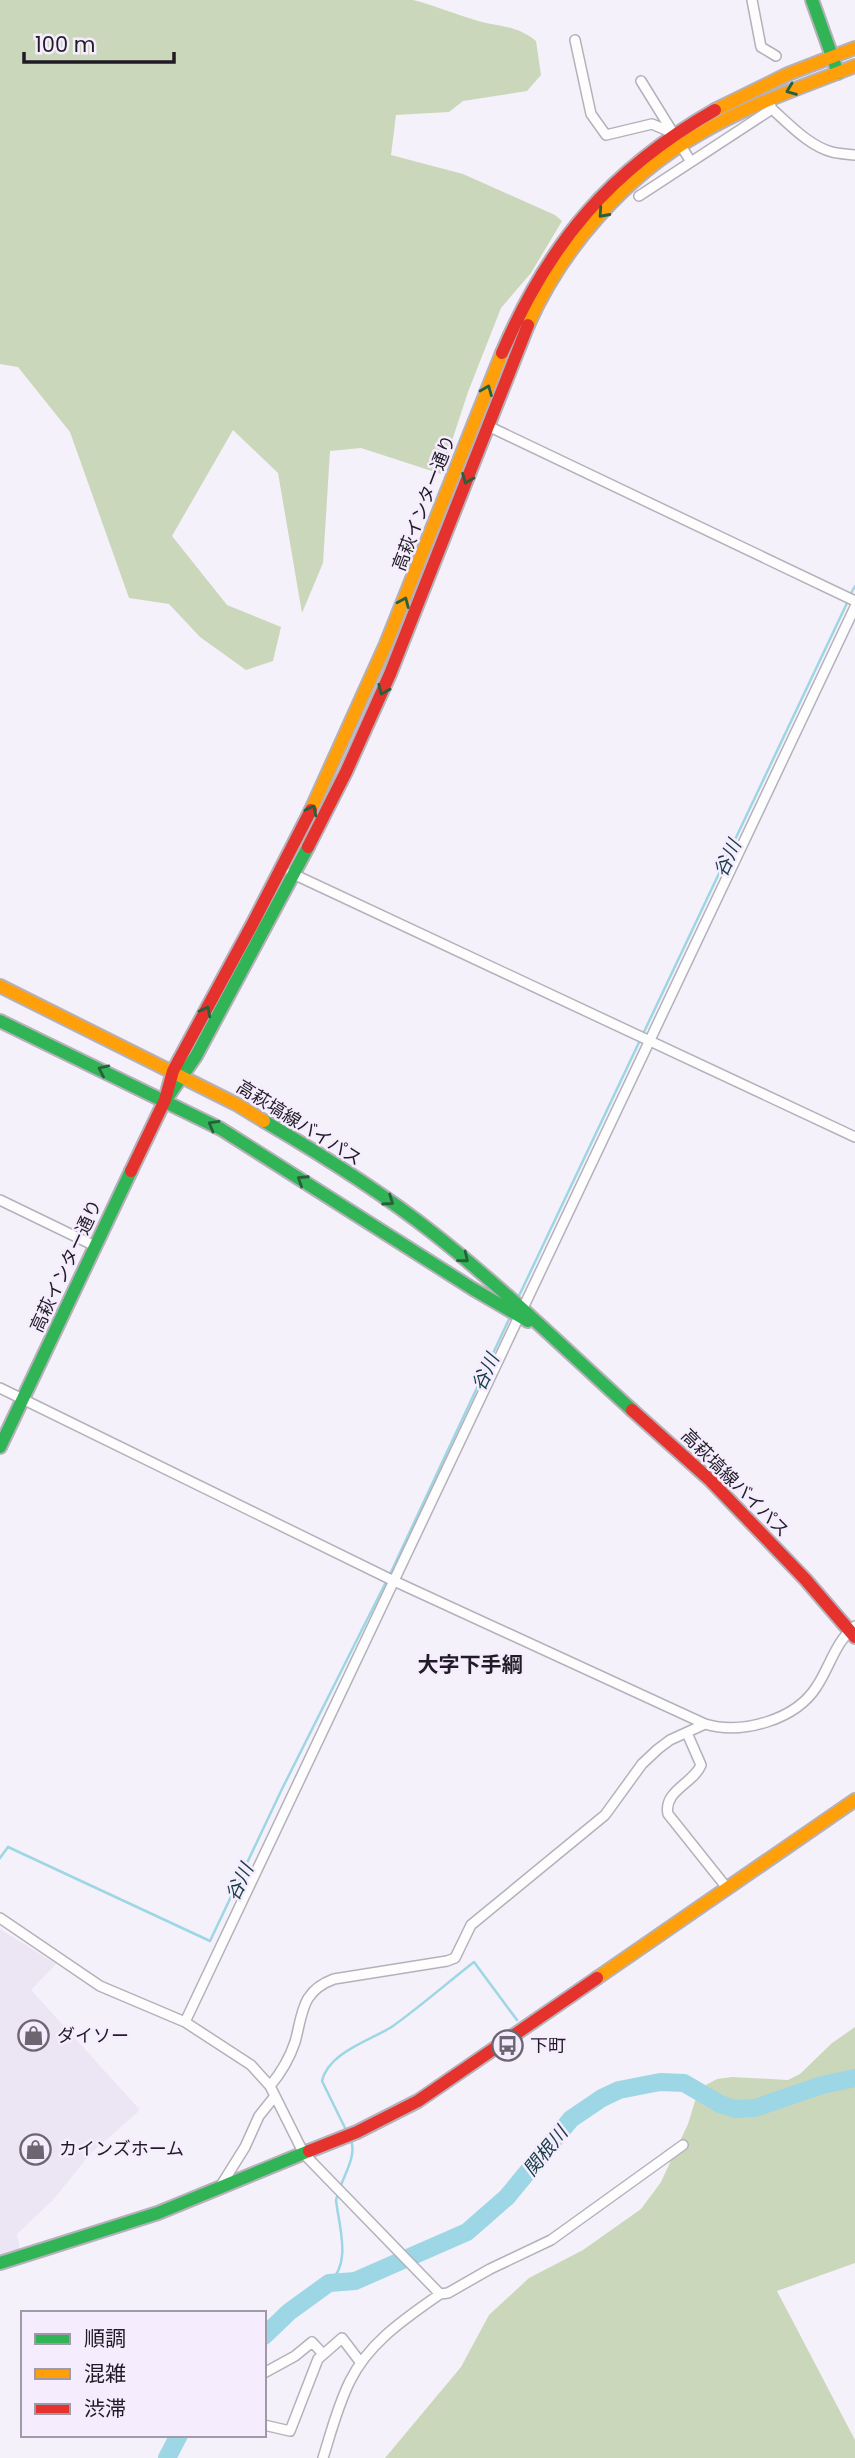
<svg xmlns="http://www.w3.org/2000/svg" width="855" height="2458" viewBox="0 0 855 2458" font-family="Poppins,'Noto Sans JP',sans-serif">
<style>
.commercial{fill:#ece5f4}
.forest{fill:#cbd7bb}
.lines{fill:none;stroke-linecap:round;stroke-linejoin:round}
.stream{stroke:#9dd6e4;stroke-width:2.5}
.river{stroke:#9dd6e4;stroke-width:18}
.street-casing{stroke:#b5b1ba;stroke-width:12}
.fast-casing{stroke:#b5b1ba;stroke-width:16}
.slow-casing{stroke:#b5b1ba;stroke-width:16}
.jam-casing{stroke:#b5b1ba;stroke-width:16}
.street{stroke:#fefdfe;stroke-width:9}
.fast{stroke:#30b455;stroke-width:12}
.slow{stroke:#ff9f0a;stroke-width:12}
.jam{stroke:#e5322d;stroke-width:12}
.oneway{stroke:#27603b}
.labels{text-anchor:middle;stroke-width:5;stroke-linejoin:round;paint-order:stroke}
.street-label{font-size:18px;fill:#201b25;stroke:#f5edfe}
.poi-label{font-size:18px;fill:#201b25;stroke:#f5edfe;text-anchor:start}
.water-label{font-size:19px;font-style:italic;fill:#143c44;stroke:#f5edfe}
.quarter-label{font-size:21px;font-weight:bold;fill:#201b25;stroke:#f5edfe}
</style>
<rect width="100%" height="100%" fill="#f5f1fa"/>
<path class="commercial" d="M0 1929 56 1964 31 1990 140 2110 90 2154 53 2200 17 2234 20 2251 0 2257Z"/>
<path class="forest" d="M0 0H413C434 5 454 14 475 20 501 28 514 24 536 41L541 75 527 91 463 101 449 112 396 115 391 155 463 174 555 215 562 221 531 273 501 308 468 392 441 474 361 448 330 451 323 563 302 613 278 473 233 430 172 536 227 605 281 627 273 661 246 670 200 637 169 604 129 598 70 432 18 367 0 364Z
M855 2027V2263L777 2291 855 2440V2458H385L461 2367 489 2315 529 2278 583 2250 641 2209 661 2182 688 2124 695 2101 704 2086 717 2079 732 2077 788 2080 800 2074 832 2043Z"/>
<g class="lines">
<path class="stream" d="M850 595 855 586
M518 1298 848 601
M0 1858 8 1847 210 1941 282 1789 392 1570 510 1317
M347 2132 322 2081C328 2052 372 2040 393 2026 421 2006 447 1983 474 1962L517 2020
M340 2188C345 2173 358 2153 350 2138
M329 2283C352 2263 339 2227 336 2200L338 2194"/>
<path class="river" d="M264 2336 289 2312 329 2283 355 2281 467 2232 507 2197 571 2119 602 2098 619 2090 660 2082 684 2083 720 2104 735 2109 755 2108 822 2085 855 2078
M167 2458 179 2435"/>
<defs>
<path id="street" d="M752 0 761 47 776 56
M575 40 591 114 606 135 652 124 673 133
M641 81 691 162
M770 104 772 109C789 124 809 146 832 152 839 154 848 154 855 155
M639 196 772 109
M488 426 855 601
M291 873 855 1137
M0 1200 95 1246
M0 1388 394 1581 705 1724C742 1735 796 1720 817 1686 830 1666 836 1641 855 1626
M687 1733 701 1765C694 1783 663 1791 668 1814L727 1888
M0 1918 100 1986 185 2022 251 2065 270 2086 304 2154 440 2294
M185 2022 855 607
M270 2086C280 2074 290 2057 295 2042 303 2013 301 1991 334 1979L447 1961 455 1958 471 1925 605 1815 642 1764 658 1749 670 1740 705 1724
M220 2187 245 2147 259 2116 275 2096
M264 2373 295 2356 312 2342 323 2354
M264 2425 290 2431 318 2359 342 2338 361 2363
M323 2458C331 2432 338 2405 350 2381 369 2342 406 2318 440 2294L448 2293 490 2269 551 2240 683 2145"/>
<path id="fast" d="M812 0 838 73
M0 1021 221 1129 473 1289 528 1321
M169 1095 196 1056 308 847
M264 1121C322 1155 380 1191 433 1233 503 1288 566 1350 632 1410
M0 1447 131 1171
M0 2263 158 2213 309 2151"/>
<path id="slow" d="M715 110 788 74 855 48
M528 325C562 248 625 176 699 134 748 105 802 87 855 66
M311 810 386 644 502 353
M0 986 236 1104 264 1121
M597 1978 855 1800"/>
<path id="jam" d="M502 353C549 243 610 170 715 110
M308 847 346 772 390 674 528 325
M131 1171 165 1100 173 1071 253 923 311 810
M632 1410 710 1480 805 1579 855 1637
M309 2151 357 2132 418 2101 597 1978"/>
</defs>
<use href="#street" class="street-casing"/>
<use href="#fast" class="fast-casing"/>
<use href="#slow" class="slow-casing"/>
<use href="#jam" class="jam-casing"/>
<use href="#street" class="street"/>
<use href="#fast" class="fast"/>
<use href="#slow" class="slow"/>
<use href="#jam" class="jam"/>
</g>
<defs><path id="oneway-chevron" d="M-2-3.5L2.5 0L-2 3.5" fill="none" stroke-width="1.6" stroke-linecap="round" stroke-linejoin="round" transform="scale(1.75)"/></defs>
<g class="oneway">
<use href="#oneway-chevron" transform="translate(791 90) rotate(159)"/>
<use href="#oneway-chevron" transform="translate(603 213) rotate(132)"/>
<use href="#oneway-chevron" transform="translate(487 390) rotate(-68)"/>
<use href="#oneway-chevron" transform="translate(467 479) rotate(112)"/>
<use href="#oneway-chevron" transform="translate(404 602) rotate(-67)"/>
<use href="#oneway-chevron" transform="translate(383 690) rotate(114)"/>
<use href="#oneway-chevron" transform="translate(312 810) rotate(-63)"/>
<use href="#oneway-chevron" transform="translate(206 1011) rotate(-62)"/>
<use href="#oneway-chevron" transform="translate(103 1070) rotate(-155)"/>
<use href="#oneway-chevron" transform="translate(213 1125) rotate(-150)"/>
<use href="#oneway-chevron" transform="translate(302 1180) rotate(-147)"/>
<use href="#oneway-chevron" transform="translate(389 1201) rotate(35)"/>
<use href="#oneway-chevron" transform="translate(464 1258) rotate(39)"/>
</g>
<defs>
<symbol id="shop-ring" viewBox="-11 -11 22 22"><circle r="9.5" fill="#f5edfe" stroke="#6b6670" stroke-width="1.5"/><path d="M-5-2.5h2.3a2.7 3.5 0 0 1 5.4 0H5L5.5 6h-11ZM-1.5-2.5h3a1.5 2.3 0 0 0-3 0Z" fill="#6b6670"/></symbol>
<symbol id="bus-ring" viewBox="-11 -11 22 22"><circle r="9.5" fill="#f5edfe" stroke="#6b6670" stroke-width="1.5"/><path d="M-5-6H5V4H4V6H2V4H-2V6H-4V4H-5ZM-3.5-4V0h7V-4ZM-3.5 1.2v1.5H-2V1.2ZM2 1.2v1.5H3.5V1.2Z" fill="#6b6670"/></symbol>
</defs>
<g fill-rule="evenodd">
<use href="#shop-ring" x="16" y="2018" width="35" height="35"/>
<use href="#bus-ring" x="490" y="2028" width="35" height="35"/>
<use href="#shop-ring" x="18" y="2132" width="35" height="35"/>
</g>
<g class="labels">
<g class="street-label">
<text transform="translate(424 503) rotate(-69)" y="6">高萩インター通り</text>
<text transform="translate(299 1123) rotate(32)" y="6">高萩塙線バイパス</text>
<text transform="translate(66 1266) rotate(-65)" y="6">高萩インター通り</text>
<text transform="translate(735 1483) rotate(45)" y="6">高萩塙線バイパス</text>
</g>
<g class="poi-label">
<text x="57" y="2042">ダイソー</text>
<text x="530" y="2052">下町</text>
<text x="59" y="2155">カインズホーム</text>
</g>
<g class="water-label">
<text transform="translate(727 858) rotate(-65)" y="7">谷川</text>
<text transform="translate(485 1372) rotate(-65)" y="7">谷川</text>
<text transform="translate(239 1882) rotate(-64)" y="7">谷川</text>
<text transform="translate(545 2151) rotate(-51)" y="7">関根川</text>
</g>
<g class="quarter-label">
<text x="470" y="1672">大字下手綱</text>
</g>
</g>
<rect x="21" y="2311" width="245" height="126" fill="#f5edfe" stroke="#a099a7" stroke-width="2"/>
<rect x="35" y="2334" width="35" height="10" fill="#30b455" stroke="#a099a7" stroke-width="2"/>
<text x="84" y="2346" font-size="21" fill="#201b25">順調</text>
<rect x="35" y="2369" width="35" height="10" fill="#ff9f0a" stroke="#a099a7" stroke-width="2"/>
<text x="84" y="2381" font-size="21" fill="#201b25">混雑</text>
<rect x="35" y="2404" width="35" height="10" fill="#e5322d" stroke="#a099a7" stroke-width="2"/>
<text x="84" y="2416" font-size="21" fill="#201b25">渋滞</text>
<path d="M24 52v10h150v-10" fill="none" stroke="#201b25" stroke-width="3.5"/>
<text x="35" y="52" font-size="21" fill="#201b25" stroke="#f5edfe" stroke-width="5" paint-order="stroke">100 m</text>
</svg>
